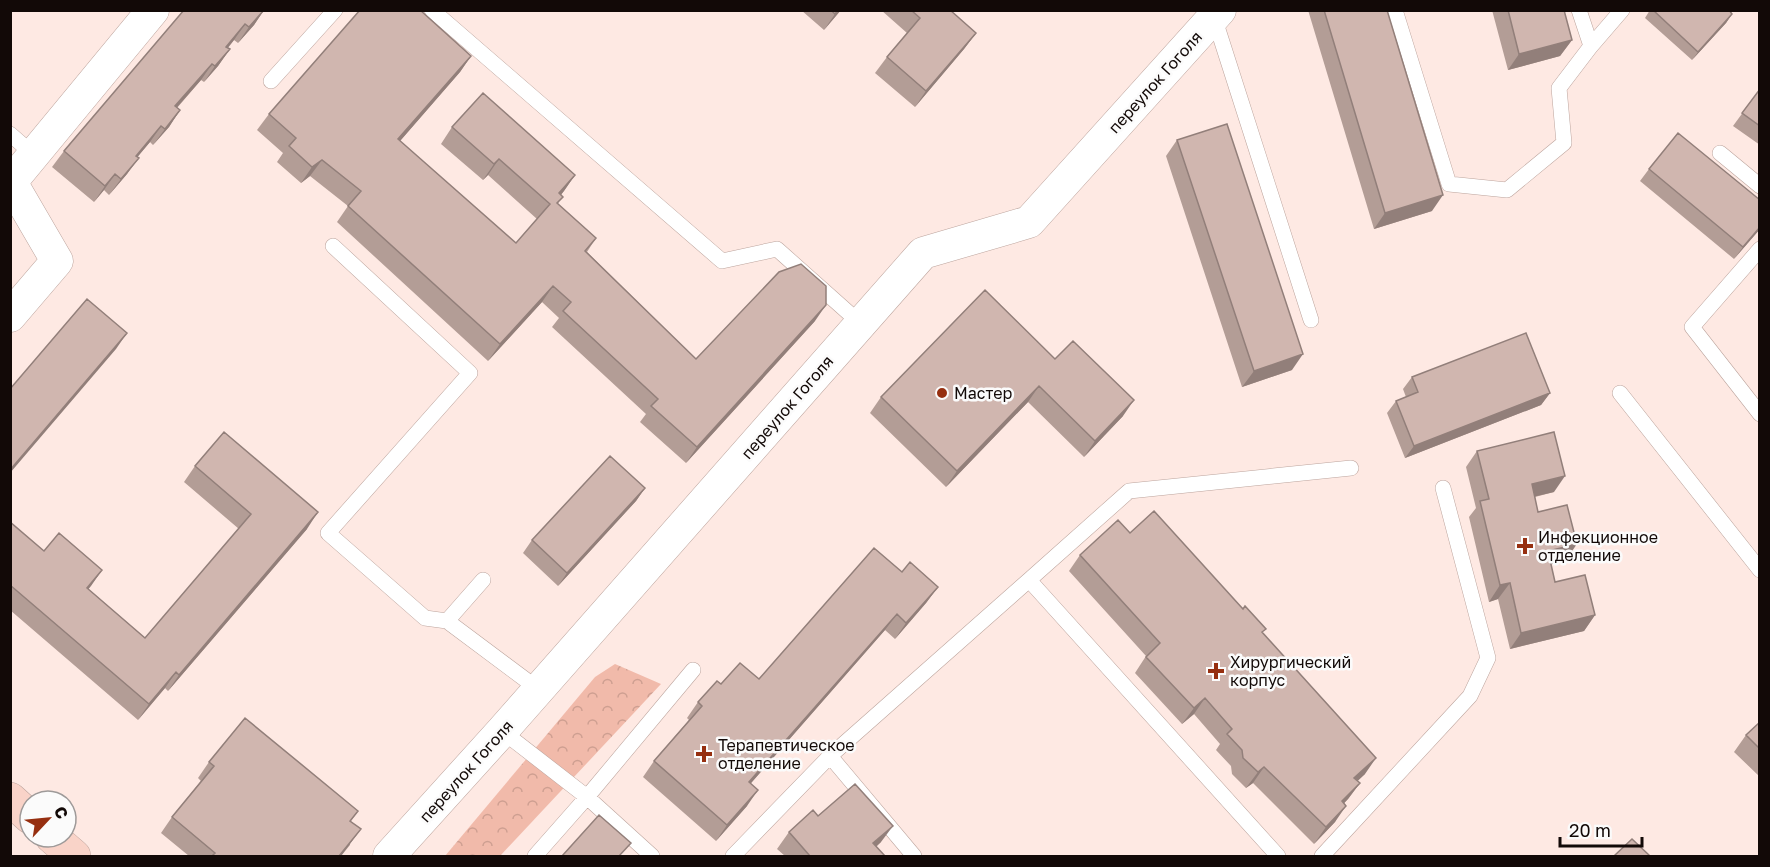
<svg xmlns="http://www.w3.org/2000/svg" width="1770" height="867" viewBox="0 0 1770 867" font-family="'Golos Text',sans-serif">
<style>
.forest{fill:url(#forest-crowns)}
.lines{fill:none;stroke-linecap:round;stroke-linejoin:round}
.service-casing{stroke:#bca49d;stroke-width:16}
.minor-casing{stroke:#bca49d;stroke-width:33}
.secondary-casing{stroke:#bca49d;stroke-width:34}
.service{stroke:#fff;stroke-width:15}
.minor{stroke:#fff;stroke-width:32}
.secondary{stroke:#f9d3c8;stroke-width:33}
.wall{fill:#b39d96}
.shaded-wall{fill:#927f7a}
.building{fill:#d0b6af;stroke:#927f7a;stroke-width:1.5}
.poi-dot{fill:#962f10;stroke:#fbfbfb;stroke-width:2}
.labels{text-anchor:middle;stroke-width:5;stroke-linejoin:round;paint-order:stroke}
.street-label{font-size:16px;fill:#120907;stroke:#fbfbfb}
.poi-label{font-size:16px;fill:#120907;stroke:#fbfbfb;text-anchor:start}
</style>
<defs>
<pattern id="forest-crowns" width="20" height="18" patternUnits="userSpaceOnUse" patternTransform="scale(1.5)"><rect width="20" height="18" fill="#f1baaa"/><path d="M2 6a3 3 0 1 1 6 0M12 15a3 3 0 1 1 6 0" fill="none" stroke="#ce9f91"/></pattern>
</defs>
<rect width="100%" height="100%" fill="#fee9e3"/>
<path class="forest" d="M615 664 661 684 500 856H445L595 677Z"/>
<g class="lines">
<defs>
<path id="service" d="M432 10 722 261 777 249 860 323
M1395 10 1449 184 1507 190 1564 143 1559 88 1591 46 1622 10
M1579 10 1591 46
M1213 16 1214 17 1311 320
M271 81 335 10
M10 134 34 155
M1720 153 1760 186
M333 246 470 373 328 533 425 618 447 621
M1760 249 1692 327 1760 414
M1620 393 1760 570
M483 580 447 621 538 689
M1029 580 1129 491 1351 468
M502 731 587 797 652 856
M830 756 914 856
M535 856 587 797 693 670
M733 856 830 756 1029 580 1278 856
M1322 856 1470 696 1488 658 1443 488"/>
<path id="minor" d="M10 316 57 261 11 182 153 10
M389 856 502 731 923 253 1029 222 1220 10"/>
<path id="secondary" d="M10 799 30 817
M52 837 74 856"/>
</defs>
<use href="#service" class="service-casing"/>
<use href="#minor" class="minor-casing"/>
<use href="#secondary" class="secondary-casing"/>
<use href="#service" class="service"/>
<use href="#minor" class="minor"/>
<use href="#secondary" class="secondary"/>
</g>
<path class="wall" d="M264 10 254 25 238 43 234 40 228 48 230 49 218 66 204 82 201 80 177 108 180 110 169 127 153 145 150 142 137 157 127 174 109 195 104 190 94 202 52 167 64 151Z
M801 10H841L824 30Z
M881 10H950L976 33 964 49 915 107 875 73 887 57 907 33Z
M1308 10H1387L1432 211 1374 229Z
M1492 10H1564L1572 40 1560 56 1508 70Z
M1650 10H1729L1732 14 1726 23 1692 60 1645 18Z
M471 56 460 72 400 141 516 243 537 219 488 175 483 180 441 144 452 127 575 175 561 195 558 204 596 238 587 252 696 359 815 321 686 463 640 422 646 414 552 327 559 318 542 302 488 361 337 222 348 206 310 176 301 183 277 162 283 153 257 130 269 114Z
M1760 89V145L1733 126Z
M1177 140 1292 370 1242 387 1166 156Z
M1649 169 1760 229 1734 259 1640 181Z
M1055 359 1123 416 1084 457 1028 402 946 487 870 413 881 397Z
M1412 377 1550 393 1541 405 1405 458 1387 413 1396 401 1406 397 1403 389Z
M1477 451 1554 492 1535 497 1538 512 1565 561 1551 564 1555 582 1595 615 1584 631 1510 649 1498 599 1489 602 1469 517 1476 508 1466 467Z
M195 466 307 529 168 691 165 688 138 720 10 610V522L44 551 102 570 88 589 145 638 239 529 184 482Z
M645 488 636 501 558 586 523 553 532 540Z
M1130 533 1263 633 1365 774 1357 781 1360 783 1348 799 1344 803 1335 822 1314 844 1253 783 1246 788 1232 774 1231 766 1216 750 1220 744 1194 714 1182 724 1135 673 1146 656 1069 571 1080 555Z
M902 572 938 587 926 603 895 639 885 630 751 783 747 806 716 841 643 777 654 761 689 720 687 718 698 702 759 679Z
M1760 722V777L1734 752 1746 735Z
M209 762 358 811 351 821 350 845 341 856H189L161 833 172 817 201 781 198 778Z
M818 816 881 842 876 847 885 856H785L777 849 789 832Z"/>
<path class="shaded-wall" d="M264 10 254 25 238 43 249 27Z
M838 10H841L824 30 835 14Z
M1732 14 1726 23 1692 60 1698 52Z
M245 24 234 40 215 63 226 47Z
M976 33 964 49 915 107 926 91Z
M1572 40 1560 56 1508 70 1519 54Z
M230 49 218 66 204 82 215 66Z
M471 56 460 72 387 156 398 139Z
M212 64 201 80 164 122 175 106Z
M180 110 169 127 153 145 165 129Z
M161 126 150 142 125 172 136 156Z
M139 158 127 174 109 195 121 179Z
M499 159 488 175 483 180 494 164Z
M322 160 310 176 301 183 312 167Z
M115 174 104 190 94 202 105 186Z
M575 175 564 191 548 210 559 193Z
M1443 195 1432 211 1374 229 1385 213Z
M1760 227V229L1734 259 1743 247Z
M553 286 542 302 488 361 500 344Z
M826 305 815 321 686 463 697 447Z
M127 333 116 349 10 473V470Z
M1303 354 1292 370 1242 387 1254 371Z
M1039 386 1028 402 946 487 957 471Z
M1550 393 1541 405 1405 458 1414 446Z
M1134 400 1123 416 1084 457 1095 441Z
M1565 476 1554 492 1520 500 1532 484Z
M645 488 636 501 558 586 567 573Z
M318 512 307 529 168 691 179 675Z
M1577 544 1565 561 1536 568 1548 551Z
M102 570 91 586 76 604 87 588Z
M1510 583 1498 599 1489 602 1500 585Z
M938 587 926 603 895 639 906 623Z
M897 614 885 630 738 798 749 782Z
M1595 615 1584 631 1510 649 1521 633Z
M176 672 165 688 138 720 149 704Z
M1205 698 1194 714 1182 724 1194 708Z
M1376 758 1365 774 1343 795 1354 778Z
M1264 767 1253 783 1246 788 1258 772Z
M1360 783 1348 799 1331 817 1342 801Z
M758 790 747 806 716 841 727 825Z
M1346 806 1335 822 1314 844 1326 827Z
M893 826 881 842 865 856 873 843Z
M361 829 341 856H339Z"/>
<path class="building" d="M184 10H264L249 27 245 24 226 47 230 49 215 66 212 64 175 106 180 110 165 129 161 126 136 156 139 158 121 179 115 174 105 186 64 151Z
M360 10H420L471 56 398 139 516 243 550 204 499 159 494 164 452 127 483 93 575 175 559 193 563 197 557 203 596 238 585 251 696 359 779 272 801 264 826 286V305L697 447 651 406 658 399 563 311 571 302 553 286 500 344 348 206 361 191 322 160 312 167 289 146 296 138 269 114Z
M831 10H838L835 14Z
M911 10H950L976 33 926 91 887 57 920 18Z
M1324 10H1387L1443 195 1385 213Z
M1508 10H1564L1572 40 1519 54Z
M1653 10H1729L1732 14 1698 52Z
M1760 89V126L1742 113Z
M1227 124 1303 354 1254 371 1177 140Z
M1678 133 1760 200V227L1743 247 1649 169Z
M985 290 1055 359 1073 341 1134 400 1095 441 1039 386 957 471 881 397Z
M87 299 127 333 10 470V389Z
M1526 333 1550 393 1414 446 1396 401 1418 392 1412 377Z
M224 432 318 512 179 675 176 672 149 704 10 585V522L44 551 59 533 102 570 87 588 145 638 251 514 195 466Z
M1554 432 1565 476 1532 484 1538 512 1567 505 1577 544 1548 551 1555 582 1585 575 1595 615 1521 633 1510 583 1500 585 1480 501 1489 499 1477 451Z
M610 456 645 488 567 573 532 540Z
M1154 511 1243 609 1245 606 1266 629 1262 632 1376 758 1354 778 1360 783 1342 801 1346 806 1326 827 1264 767 1258 772 1243 758 1242 750 1227 734 1232 729 1205 698 1194 708 1146 657 1160 643 1080 555 1118 520 1130 533Z
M874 548 902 572 910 562 938 587 906 623 897 614 749 782 758 790 727 825 654 761 702 706 698 702 717 681 721 684 740 663 759 679Z
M245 718 358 811 350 821 361 829 339 856H212L215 853 172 817 214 766 209 762Z
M1760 722V749L1746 735Z
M855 784 893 826 873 843 885 856H810L789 832 813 810 818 816Z
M599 815 631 843 619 856H562Z
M1632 839 1650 856H1614Z"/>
<g class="poi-dot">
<circle cx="942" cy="393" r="6"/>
<path d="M1522 537h6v6h6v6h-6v6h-6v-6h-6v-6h6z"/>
<path d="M1213 662h6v6h6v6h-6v6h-6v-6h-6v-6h6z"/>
<path d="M701 745h6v6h6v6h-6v6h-6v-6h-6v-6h6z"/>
</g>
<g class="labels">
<g class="street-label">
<text transform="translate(1155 82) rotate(-48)" y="6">переулок Гоголя</text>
<text transform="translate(787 407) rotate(-49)" y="6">переулок Гоголя</text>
<text transform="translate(466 771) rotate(-48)" y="6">переулок Гоголя</text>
</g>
<g class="poi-label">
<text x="954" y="399">Мастер</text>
<text x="1538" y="543">Инфекционное<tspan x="1538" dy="18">отделение</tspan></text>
<text x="1230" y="668">Хирургический<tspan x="1230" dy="18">корпус</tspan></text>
<text x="718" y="751">Терапевтическое<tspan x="718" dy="18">отделение</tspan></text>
</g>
</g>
<rect width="1770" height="867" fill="none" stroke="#120907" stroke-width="24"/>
<g transform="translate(48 819) rotate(64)"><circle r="28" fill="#fbfbfb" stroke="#9e9a99" stroke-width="1.5"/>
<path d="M0-4.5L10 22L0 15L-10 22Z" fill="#962f10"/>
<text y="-9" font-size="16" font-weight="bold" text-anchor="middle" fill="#120907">С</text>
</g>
<path d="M1560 837v9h82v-9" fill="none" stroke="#120907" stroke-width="3"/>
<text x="1569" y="837" font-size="18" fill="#120907" stroke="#fbfbfb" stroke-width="4.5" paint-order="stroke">20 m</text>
</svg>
